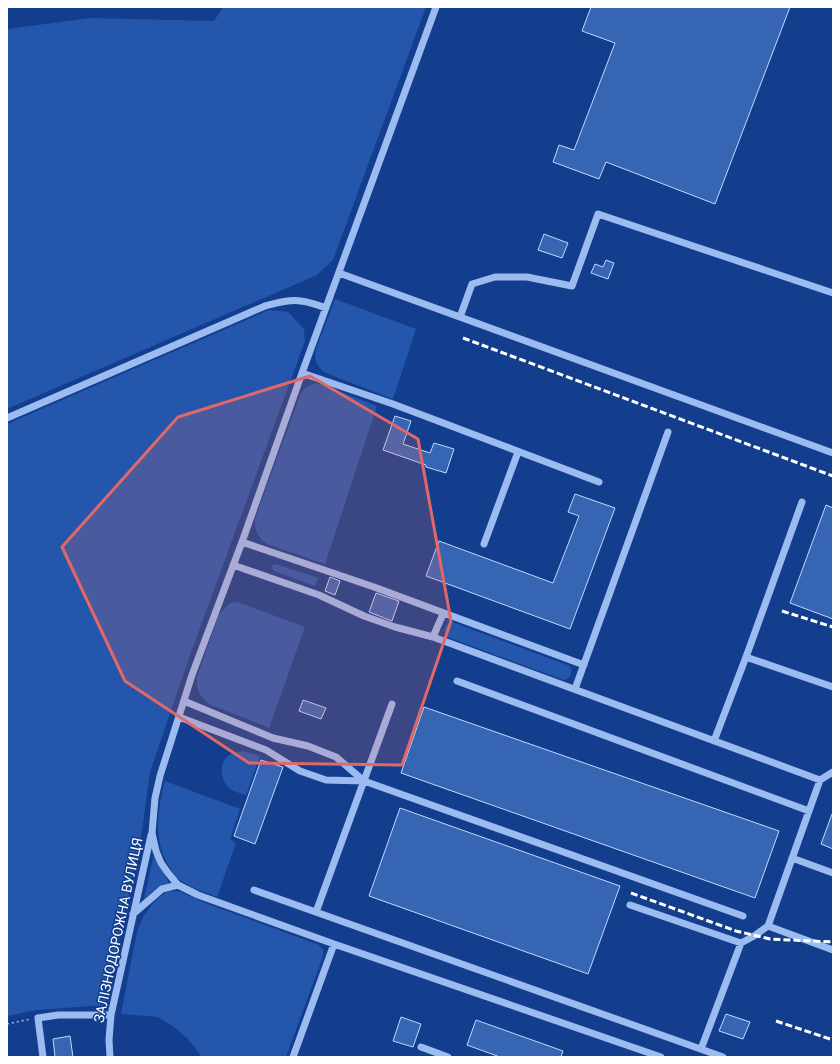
<svg xmlns="http://www.w3.org/2000/svg" width="840" height="1064" viewBox="0 0 840 1064" font-family="Roboto,sans-serif">
<style>
.green{fill:#2457ac}
.building{fill:#3665b4;stroke:#c2d8fc}
.lines{fill:none;stroke-linecap:round;stroke-linejoin:round}
.path{stroke:#9bbbf1;stroke-width:1.5;stroke-dasharray:2 3;stroke-linecap:butt}
.minor{stroke:#9bbbf1;stroke-width:7}
.rail{stroke:#fff;stroke-width:3;stroke-dasharray:7 3;stroke-linecap:butt}
.marked{fill:#e26868;fill-opacity:0.2;stroke:#e26868;stroke-width:3;stroke-linejoin:round}
.labels{text-anchor:middle;stroke-width:3;stroke-linejoin:round;paint-order:stroke}
.street-label{font-size:14px;fill:#fff;stroke:#123e8d}
</style>
<rect width="100%" height="100%" fill="#123e8d"/>
<path class="green" d="M223 7H426L333 260 317 275 7 409V29L91 18 214 21Z
M335 299 416 329 393 399 326 373C316 366 314 361 316 349Z
M269 310 288 312 304 329 305 341 189 658 150 772 142 831 105 1005 36 1010 7 1016V424Z
M316 383 323 385 377 406 325 564 267 544C257 536 255 532 255 519L300 395C304 388 308 385 316 383Z
M275 564 318 578 315 586 274 571 271 567 272 565Z
M233 602 240 603 305 627 269 728 209 704C199 695 196 691 197 677L219 614 228 605Z
M452 622 570 666C573 672 571 678 564 680L447 637C442 630 445 624 452 622Z
M243 751 260 756 246 795C241 793 233 792 229 788 221 781 219 766 226 758 230 753 237 752 243 751Z
M165 781 240 809 230 839 236 843 217 897C205 892 191 888 180 880 176 877 173 873 170 868 153 842 157 810 165 781Z
M154 854 161 869 169 883 157 888 144 899Z
M174 891 181 892 205 903 319 945 323 950V956L286 1057H202L188 1039 174 1027 158 1017 121 1014 137 932 143 917 153 903 166 892Z"/>
<path class="building" d="M591 7H790L715 204 606 162 599 179 553 162 559 145 574 150 615 43 582 31Z
M544 234 568 243 562 258 538 250Z
M606 260 614 263 608 279 591 273 595 264 603 267Z
M395 416 411 421 403 444 430 453 434 443 454 449 446 473 426 467V465L383 450Z
M575 494 615 508 570 629 426 576 439 541 553 583 579 516 568 512Z
M826 505 833 508V619L790 603Z
M330 577 340 581 335 595 325 591Z
M376 593 399 601 392 621 369 612Z
M303 700 326 708 321 719 299 711Z
M424 707 779 831 755 898 401 773Z
M261 760 283 767 255 844 234 836Z
M400 808 620 886 588 974 369 896Z
M832 814 833 815V849L821 844Z
M726 1014 750 1022 743 1039 719 1031Z
M401 1017 421 1024 413 1047 393 1041Z
M476 1020 563 1051 561 1057H500L467 1045Z
M70 1036 73 1057H55L53 1039Z"/>
<g class="lines">
<path class="path" d="M7 1024 31 1019"/>
<path class="minor" d="M436 7 302 373 242 542 192 675 160 776 155 798 152 833 156 851 161 863 168 873 178 885 198 895 334 944 661 1057
M339 273 833 453
M460 317 472 284 495 277H527L572 286 598 214 833 293
M302 373 393 404 599 482
M7 418 265 306C277 303 289 299 301 301 309 302 318 305 326 308
M242 542 374 587 584 665
M484 544 518 452
M233 565 319 595 364 616 395 627 433 637 820 780
M433 637 443 614
M746 657 833 687
M457 681 809 811
M575 689 668 432
M184 701 273 738 308 746 336 757 364 781
M179 717 266 750 300 771 326 780 364 781 743 916
M714 741 746 657 802 502
M792 858 833 873
M254 890 723 1057
M630 905 741 943
M316 912 392 704
M133 914 162 889 178 885
M768 926 833 950
M421 1047 448 1057
M701 1049 741 943 754 936 768 926 820 780 833 772
M43 1057 38 1018 58 1015H111
M110 1057 109 1040 111 1015 151 835
M293 1057 334 944"/>
<path class="rail" d="M463 338 833 476
M782 611 833 627
M631 893 736 931 770 939 833 942
M776 1021 833 1040"/>
</g>
<path class="marked" d="M310 376 418 439 451 621 402 765 249 763 125 681 62 547 178 417Z"/>
<g class="labels">
<g class="street-label">
<text transform="translate(118 930) rotate(-78)" y="5">ЗАЛІЗНОДОРОЖНА ВУЛИЦЯ</text>
</g>
</g>
<rect width="840" height="1064" fill="none" stroke="#ffffff" stroke-width="16"/>
</svg>
